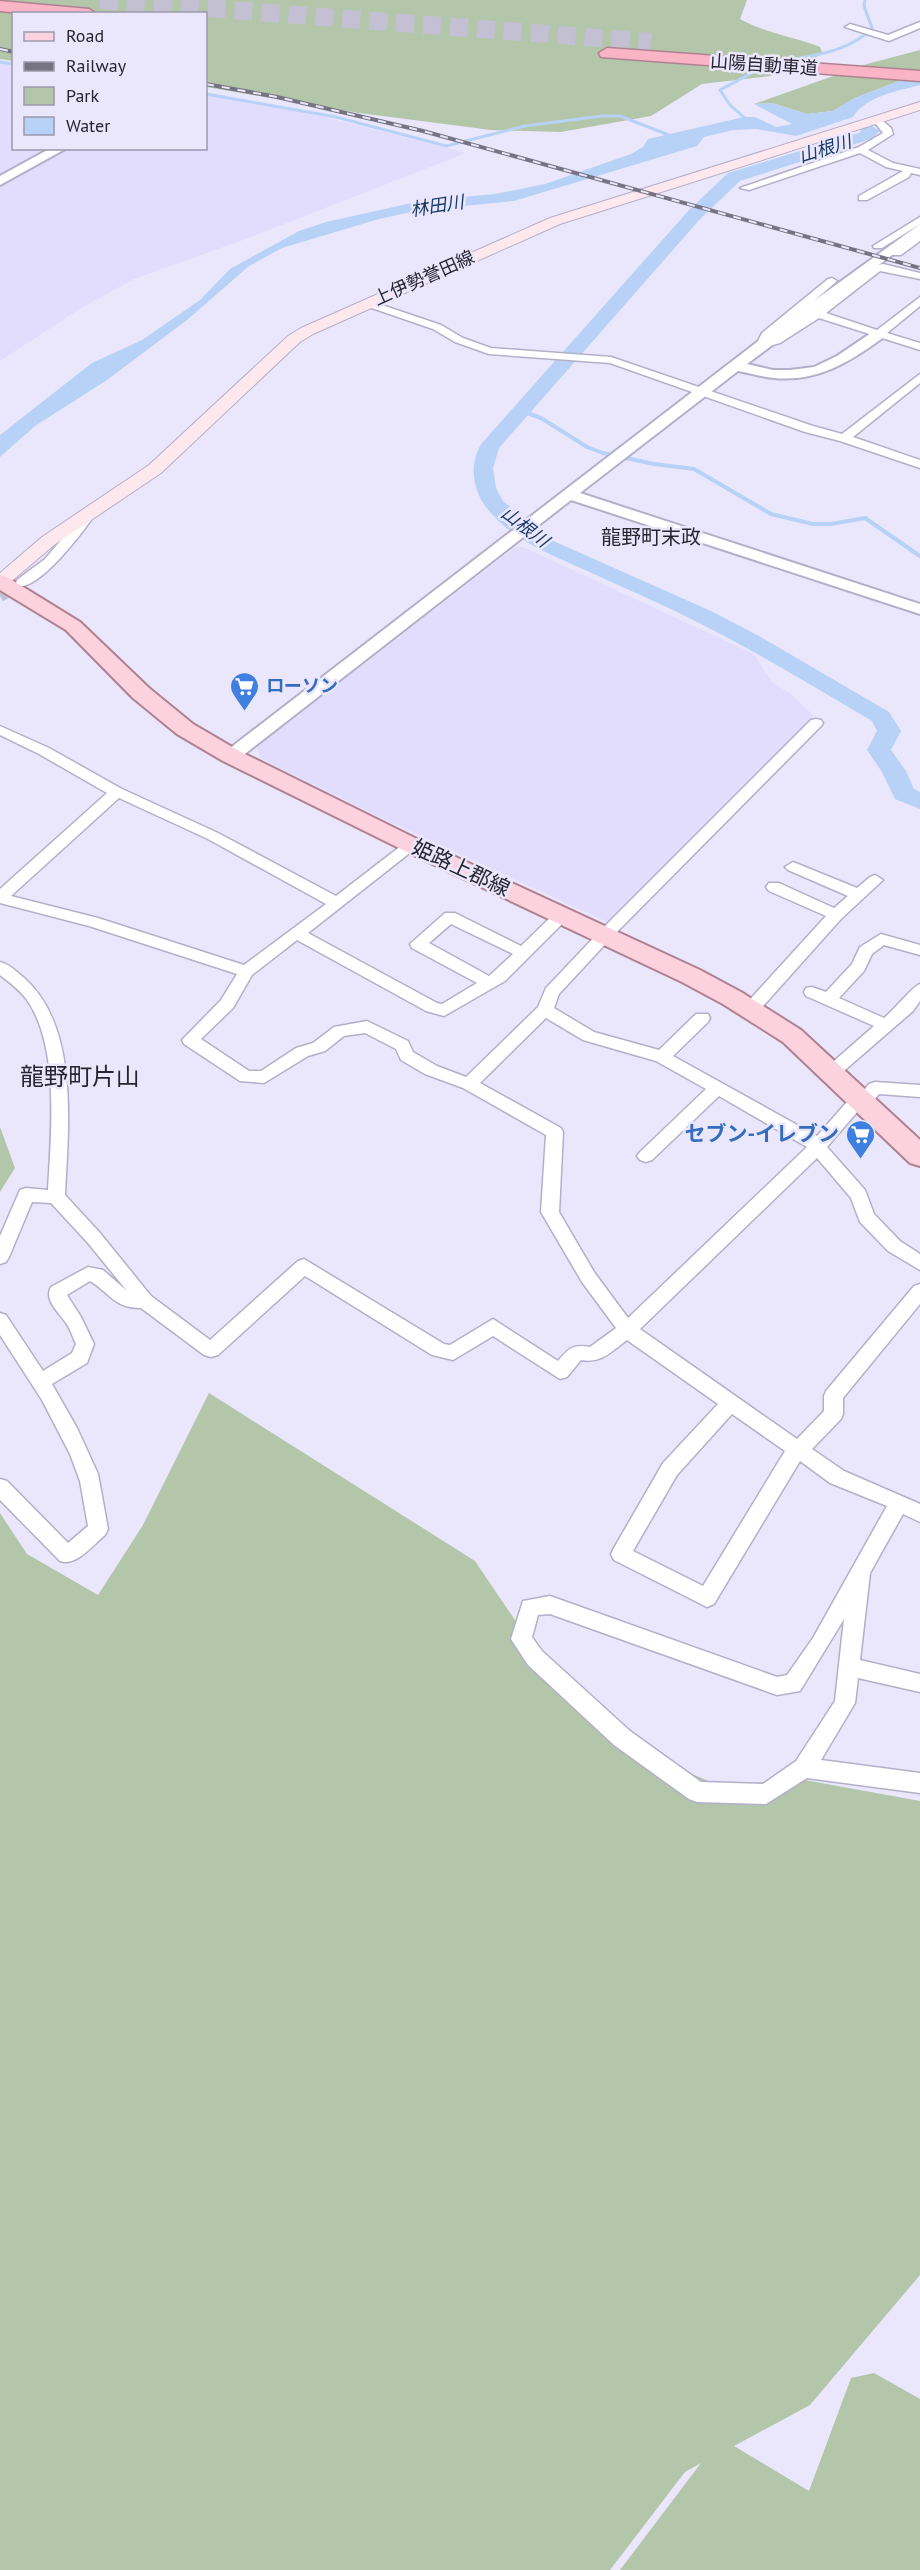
<svg xmlns="http://www.w3.org/2000/svg" width="920" height="2570" viewBox="0 0 920 2570" font-family="'PT Sans','Noto Sans JP',sans-serif">
<style>
.built{fill:#e2dcfd}
.green{fill:#b3c6aa}
.water{fill:#b7d2f6}
.lines{fill:none;stroke-linecap:round;stroke-linejoin:round}
.stream-far1{stroke:#b7d2f6;stroke-width:3}
.stream{stroke:#b7d2f6;stroke-width:4}
.river{fill:#b7d2f6;fill-rule:evenodd}
.minor-tunnel{stroke:#c3c0d3;stroke-width:12;stroke-dasharray:12 6;stroke-linecap:butt}
.motorway-tunnel{stroke:#c3c0d3;stroke-width:18;stroke-dasharray:18 9;stroke-linecap:butt}
.minor-casing{stroke:#b4afc9;stroke-width:3}
.tertiary-casing{stroke:#b4afc9;stroke-width:4}
.secondary-casing{stroke:#b4afc9;stroke-width:2}
.primary-casing{stroke:#b08291;stroke-width:4}
.motorway-casing{stroke:#b08291;stroke-width:3}
.minor{fill:#fff;fill-rule:evenodd}
.tertiary{fill:#fff;fill-rule:evenodd}
.secondary{fill:#fde8ee;fill-rule:evenodd}
.primary{fill:#fbd2dd;fill-rule:evenodd}
.motorway{fill:#f9b4c6;fill-rule:evenodd}
.rail-casing{stroke:#767482;stroke-width:4}
.rail{stroke:#eae7fc;stroke-width:2;stroke-dasharray:8;stroke-linecap:butt}
.labels{text-anchor:middle;stroke-width:5;stroke-linejoin:round;paint-order:stroke}
.far-street-label{font-size:18px;fill:#27252f;stroke:#eae7fc}
.far-water-label{font-size:18px;font-style:italic;fill:#183a67;stroke:#eae7fc}
.far-shop-label{font-size:18px;font-weight:bold;fill:#366cbe;stroke:#eae7fc;text-anchor:start}
.far-quarter-label{font-size:20px;fill:#27252f;stroke:#eae7fc}
.street-label{font-size:21px;fill:#27252f;stroke:#eae7fc}
.shop-label{font-size:21px;font-weight:bold;fill:#366cbe;stroke:#eae7fc;text-anchor:end}
.quarter-label{font-size:24px;fill:#27252f;stroke:#eae7fc}
</style>
<rect width="100%" height="100%" fill="#eae7fc"/>
<path class="built" d="M0 63 13 65 14 148H206V95L305 112 466 153 243 240 134 279 81 308 0 361Z
M516 547H523L754 654 772 682 792 695 813 715 811 721 607 922 381 818 260 758 257 746Z"/>
<path class="green" d="M0 0H747L740 19C765 33 794 37 820 47L823 54 771 76 702 84 651 116 561 132 491 130 359 113 206 87V14H14L13 61 0 59Z
M920 50V73L855 98 833 111 807 114 772 103 754 104 867 64Z
M0 1127 15 1168 0 1192Z
M209 1393 475 1561 552 1675 621 1745 721 1786 799 1779 920 1801V2275L810 2405 734 2446 809 2491 851 2378 874 2373 920 2399V2570H620L701 2463 685 2472 610 2570H0V1513L27 1554 98 1595 143 1525Z"/>
<path class="water" d="M920 73V85C898 91 866 96 853 117L796 136 756 129 733 130 704 137 697 146 514 201 421 210 379 219 282 248 249 266 187 320 107 380 35 426 0 457V435L92 363 142 340 200 300 230 269 299 231 326 222 421 201 495 194 545 184 631 154 643 147 648 139 744 117H755L776 127 792 124 754 104 772 103 807 114 833 111 855 98Z"/>
<g class="lines">
<path class="stream-far1" d="M0 62 14 64
M777 62C809 56 849 53 872 28L864 6 865 0
M206 94 336 117 446 146 525 126 602 116H620L674 137
M748 121 730 105 720 90 765 66"/>
<path class="stream" d="M522 411 541 418 587 447 603 453 654 464 694 469 771 514 813 524H831L865 518 920 556"/>
<path class="river" d="M865 122 880 131 871 139 740 181 701 218 499 448 493 468 496 488 503 501 549 539 711 611 759 636 889 712 901 731 891 750 906 771 914 789 920 792V809L895 799 882 772 867 750 877 731 872 721C814 687 757 652 697 622 660 603 622 587 585 570 550 554 510 539 486 507 472 489 469 462 482 443L689 210 728 173 859 133 861 131 857 127Z"/>
<path class="minor-tunnel" d="M0 596 22 583"/>
<path class="motorway-tunnel" d="M100 0 651 42"/>
<defs>
<path id="minor" d="M920 22V28L889 41 845 27 850 24 888 35Z
M877 116 891 128 893 134 868 150 893 163 920 169V175L911 173 909 177 867 200H859V196L903 171 886 167 860 153 749 190 740 188 859 147 883 133 872 119Z
M920 217V224L882 248H874L873 246Z
M920 233V241L901 255H893V251Z
M883 264 920 273V279L880 271 826 313 877 330 920 297V306L887 333 920 343V350L819 318 780 343 762 348 756 345 762 333 828 279 832 278 837 281 770 339 814 312 873 266Z
M367 300 441 325 463 338 491 348 611 357 813 426 842 434 920 374V383L853 437 920 460V468L840 441 805 432 610 363 489 354 455 342 433 329 363 305 362 303Z
M88 512 94 516C82 533 39 591 17 586L16 583 17 580 45 559 84 513Z
M816 719 821 720 823 723 821 726 610 939 559 994 554 1008 594 1032 659 1050 696 1014H708L710 1018 708 1022 673 1056 817 1136 846 1103 857 1098 869 1084 875 1082 920 1085V1097L879 1094 869 1106 858 1111 827 1147 865 1190 874 1214 900 1241 920 1254V1270L888 1251 860 1222 851 1198 817 1158 640 1329 797 1439 824 1411V1396L826 1391 914 1286 920 1284V1304L843 1398V1414L841 1419 812 1449 844 1471 920 1504V1522L903 1514 870 1573 860 1660 920 1674V1692L858 1678 855 1703 821 1760 920 1773V1793L807 1778 766 1804 697 1802 689 1799 614 1745 528 1665 511 1639 523 1601 550 1596 777 1677 787 1675 813 1638 887 1506 830 1483 800 1461 714 1604 707 1607 614 1560 611 1554 614 1548 663 1463 718 1404 627 1340C612 1351 601 1364 581 1360L567 1377 560 1379 493 1336 453 1360 432 1355 305 1276 218 1355 211 1357 204 1355 141 1308C114 1308 110 1293 90 1281L67 1295 81 1317 94 1344 87 1363 52 1384 77 1428 98 1474 108 1529 105 1535C93 1545 76 1567 60 1561L0 1500V1479L7 1481 68 1543 88 1526 80 1481 70 1454 42 1400 0 1335V1313L6 1315 43 1371 72 1353 76 1344C73 1338 71 1331 68 1326 61 1314 43 1301 51 1287L88 1267 103 1270 127 1291 88 1243 51 1203 32 1202 9 1257 6 1262 0 1264V1236L20 1190 26 1188 48 1190C51 1135 60 1047 27 1000 20 990 9 982 0 975V962C9 964 16 971 23 977 80 1026 68 1128 65 1195L100 1233 151 1296 210 1340 298 1261 304 1259 444 1344 450 1345 493 1319 558 1361C569 1348 573 1344 590 1347L616 1328 582 1282 541 1212 546 1135 463 1088 425 1074 401 1060 396 1049 365 1033 344 1036 325 1051 308 1056 264 1083 240 1081 184 1044 182 1040 221 1000 237 974 89 926 0 903V889L107 793 39 754 0 735V726L49 748 122 789 218 833 336 896 406 842H416L418 845 416 848 308 933 437 1003 442 1004 477 983 412 948 410 944 445 913H455L521 946 557 911H567L570 915 567 919 505 981 444 1016 426 1011 297 940 252 975 233 1008 201 1039 249 1071H261L296 1048 313 1043 334 1027 367 1021 408 1041 413 1052 437 1066 466 1077 538 1007 546 988 600 931 811 720ZM119 798 208 839 326 904 244 965 98 918 11 896ZM451 924 513 954 489 976 429 943ZM546 1018 583 1040 656 1061 706 1089 640 1152 637 1156 640 1160 646 1162 652 1160 719 1096 807 1147 628 1318 594 1272 559 1212 563 1132 561 1128 480 1083ZM732 1414 785 1451 703 1586 633 1551 677 1475ZM550 1614 777 1695 800 1691 844 1619 835 1701 796 1761 763 1784 701 1782 630 1731 542 1651 532 1637 538 1615Z
M793 862 857 888 870 877 875 875 883 880 841 919 756 1014H744L742 1010 744 1006 826 916 769 891 766 887 769 883H779L834 908 848 896 788 870 785 867Z
M881 934 920 945V955L884 945 872 954 864 971 839 998 884 1018C893 1011 913 986 920 984V1001L913 1011 838 1076H826L824 1072 826 1068 874 1026 806 996 804 992 806 988 812 987 826 992 852 964 860 947Z"/>
<path id="tertiary" d="M51 148H67L0 185V176Z
M920 224V234L747 364 773 370H790L814 367 837 356 874 331H884L886 334 884 337C850 362 818 382 774 378 762 377 750 373 738 371L580 493 920 604V614L571 500 237 760H225L222 756 225 752 757 342Z"/>
<path id="secondary" d="M920 102V110L560 224 313 334 300 342 161 473 54 545 6 586 0 588V573L42 537 149 465 288 336 301 328 550 218Z"/>
<path id="primary" d="M0 575 7 577 80 622 149 688 193 724 239 751 419 840 700 970 741 992 801 1030 920 1140V1166L910 1163 783 1042 723 1004 682 982 403 850 223 761 177 734 133 698 66 630 0 590Z"/>
<path id="motorway" d="M0 1 89 9 97 14H29L0 11Z
M607 48 920 71V81L601 57 599 53Z"/>
</defs>
<use href="#minor" class="minor-casing"/>
<use href="#tertiary" class="tertiary-casing"/>
<use href="#secondary" class="secondary-casing"/>
<use href="#primary" class="primary-casing"/>
<use href="#motorway" class="motorway-casing"/>
<use href="#minor" class="minor"/>
<use href="#tertiary" class="tertiary"/>
<use href="#secondary" class="secondary"/>
<use href="#primary" class="primary"/>
<use href="#motorway" class="motorway"/>
<defs>
<path id="rail" d="M0 49 14 52
M206 84 277 97 423 131 920 268"/>
</defs>
<use href="#rail" class="rail-casing"/>
<use href="#rail" class="rail"/>
</g>
<defs>
<symbol id="supermarket-pin" viewBox="-11 -11 22 30"><path d="M0 17L-7.5 6A9.5 9.5 0 1 1 7.5 6Z" fill="#3f7fe0" stroke="#eae7fc"/><path d="M-6-5.5h2.5l.6 2H6L4.5 2H-2.5L-4.4-4H-6ZM-1.5 3.2a1.3 1.3 0 1 0 .1 0ZM3 3.2a1.3 1.3 0 1 0 .1 0Z" fill="#fff"/></symbol>
</defs>
<g fill-rule="evenodd">
<use href="#supermarket-pin" x="228" y="670" width="33" height="45"/>
<use href="#supermarket-pin" x="844" y="1118" width="33" height="45"/>
</g>
<g class="labels">
<g class="far-street-label">
<text transform="translate(764 65) rotate(4)" y="6">山陽自動車道</text>
<text transform="translate(424 278) rotate(-24)" y="6">上伊勢誉田線</text>
</g>
<g class="far-water-label">
<text transform="translate(825 149) rotate(-17)" y="6">山根川</text>
<text transform="translate(437 206) rotate(-9)" y="6">林田川</text>
<text transform="translate(525 527) rotate(37)" y="6">山根川</text>
</g>
<g class="far-shop-label">
<text x="266" y="692">ローソン</text>
</g>
<g class="far-quarter-label">
<text x="651" y="544">龍野町末政</text>
</g>
<g class="street-label">
<text transform="translate(461 868) rotate(25)" y="7">姫路上郡線</text>
</g>
<g class="shop-label">
<text x="839" y="1141">セブン-イレブン</text>
</g>
<g class="quarter-label">
<text x="80" y="1085">龍野町片山</text>
</g>
</g>
<rect x="12" y="12" width="195" height="138" fill="#eae7fc" stroke="#9c99aa" stroke-width="1.5"/>
<rect x="24" y="32" width="30" height="9" fill="#fbd2dd" stroke="#9c99aa" stroke-width="1.5"/>
<text x="66" y="42" font-size="18" fill="#27252f">Road</text>
<rect x="24" y="62" width="30" height="9" fill="#767482" stroke="#9c99aa" stroke-width="1.5"/>
<text x="66" y="72" font-size="18" fill="#27252f">Railway</text>
<rect x="24" y="87" width="30" height="18" fill="#b3c6aa" stroke="#9c99aa" stroke-width="1.5"/>
<text x="66" y="102" font-size="18" fill="#27252f">Park</text>
<rect x="24" y="117" width="30" height="18" fill="#b7d2f6" stroke="#9c99aa" stroke-width="1.5"/>
<text x="66" y="132" font-size="18" fill="#27252f">Water</text>
</svg>
